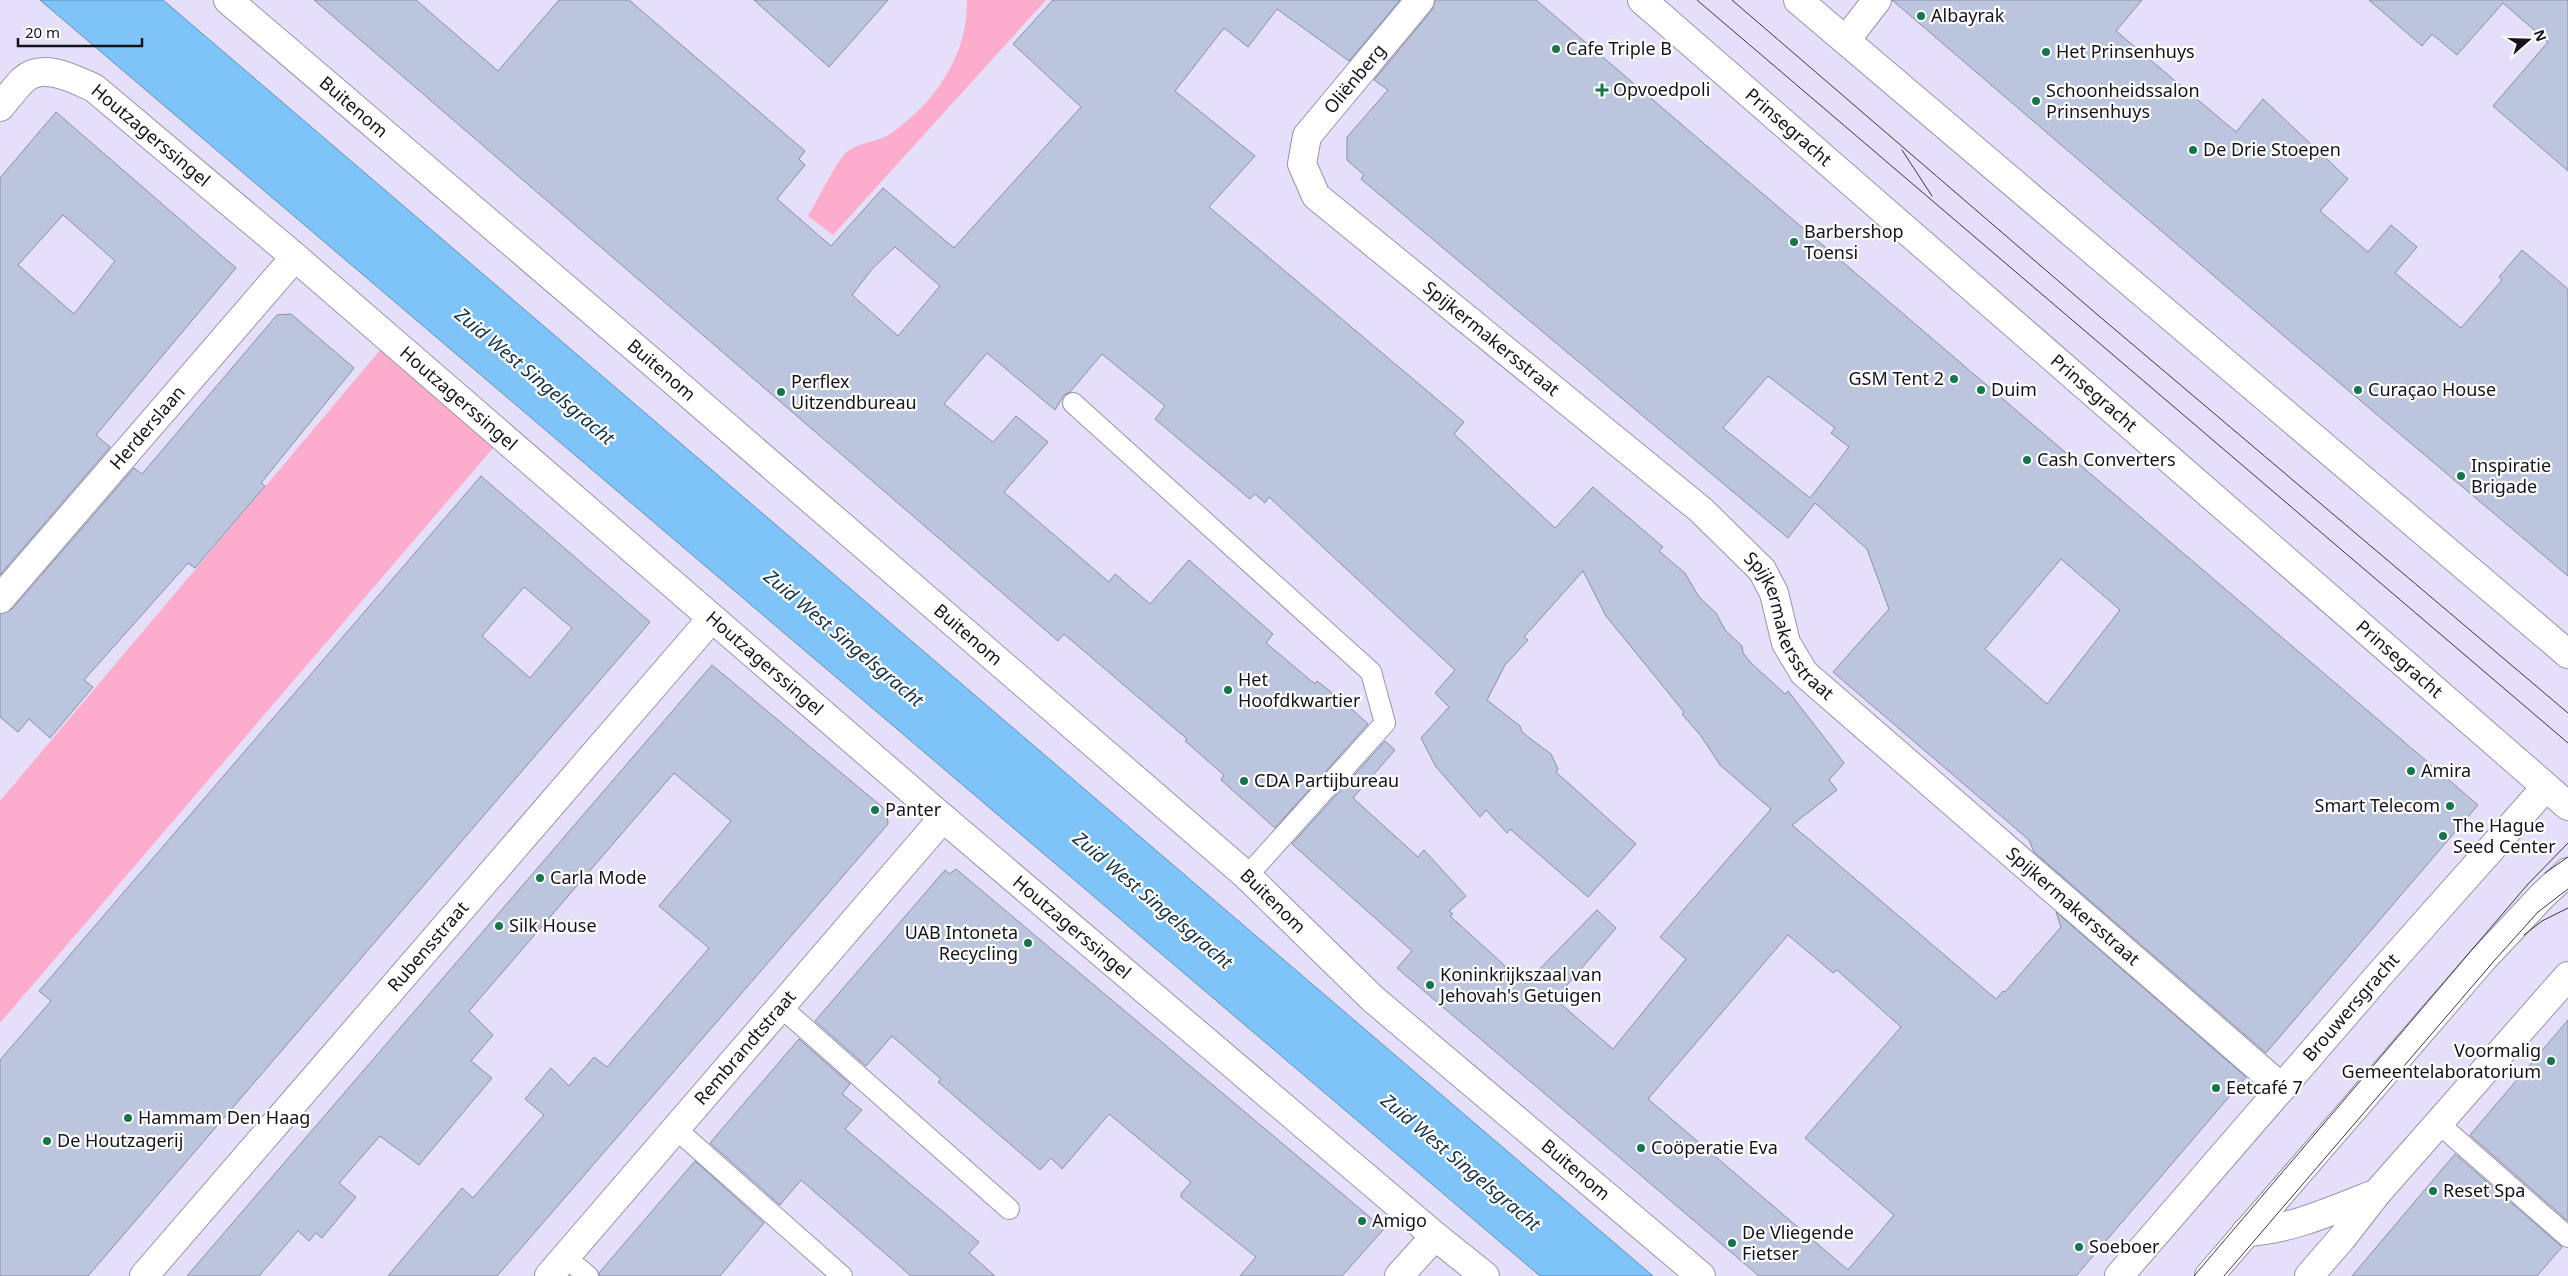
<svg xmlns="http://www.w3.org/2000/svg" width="2568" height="1276" viewBox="0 0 2568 1276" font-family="'Noto Sans',sans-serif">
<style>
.green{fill:#fdadcc}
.water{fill:#7fc4f9;stroke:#5f8fb6}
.building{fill:#bcc5de;stroke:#878fa7;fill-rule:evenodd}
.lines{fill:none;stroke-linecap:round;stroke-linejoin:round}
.service-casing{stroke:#9b93ac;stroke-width:22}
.minor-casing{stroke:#9b93ac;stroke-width:30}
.tertiary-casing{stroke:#9b93ac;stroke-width:30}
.service{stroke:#fff;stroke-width:20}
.minor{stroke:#fff;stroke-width:28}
.tertiary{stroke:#fff;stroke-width:28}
.tram{stroke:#383540;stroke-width:1}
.poi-dot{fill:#15754b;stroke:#fff;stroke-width:2}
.labels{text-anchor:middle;stroke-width:4.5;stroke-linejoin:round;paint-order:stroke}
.poi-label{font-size:18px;fill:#15121b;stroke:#fff;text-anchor:start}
.street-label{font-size:18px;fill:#15121b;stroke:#fff}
.water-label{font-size:19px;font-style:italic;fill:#143248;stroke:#fff}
</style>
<rect width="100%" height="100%" fill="#e6dff9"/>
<path class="green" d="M967 0H1046L833 235 808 216C815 205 839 156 848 151 860 142 878 142 890 134 935 103 968 55 967 0Z
M381 349 494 447 0 1023V801Z"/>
<path class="water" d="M40 0H163L1653 1276H1540Z"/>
<path class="building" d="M314 0H416L498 71 559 0H629L805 151 799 159 805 165 777 199 831 246 883 188 954 248 1081 107 1013 44 1053 0H1400L1349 61 1277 9 1248 47 1224 28 1175 91 1255 156 1209 207 1464 422 1454 434 1555 528 1593 487 1663 547 1659 551 1685 573 1699 597 1716 613 1725 630 1742 646 1743 653 1751 663 1785 694 1788 691 1844 763 1829 780 1837 790 1792 825 1996 999 2003 991 2005 992 2061 927 2056 912 2246 1077 2076 1276H1759L1397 968 1412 951 1292 844 1385 741 1395 750 1353 798 1418 857 1424 850 1466 896 1449 911 1453 914 1450 916 1525 984 1597 910 1616 928 1555 999 1613 1049 1686 959 1660 937 1771 809 1720 765 1701 736 1682 714 1684 712 1606 616 1583 571 1524 637 1528 640 1505 665 1487 700 1520 726 1522 732 1532 740 1551 754 1558 769 1556 772 1636 844 1588 897 1510 829 1507 833 1486 810 1480 817 1436 767 1421 738 1449 707 1435 693 1455 670 1269 497 1265 503 1255 494 1250 499 1155 419 1165 406 1102 354 1070 392 1064 395 1055 410 987 353 944 404 993 442 1016 416 1048 442 1004 492 1109 582 1115 574 1150 604 1189 560 1273 634 1266 643 1315 684 1317 681 1345 703 1368 724 1275 828 1221 780 1224 775 1185 741 1187 739 1064 634 1058 641ZM895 247 940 286 898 336 852 295 872 269ZM1788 935 1833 973 1837 970 1901 1027 1805 1138 1894 1215 1848 1270 1648 1099Z
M754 0H888L829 67Z
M1435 0H1536L2478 805 2266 1053 2034 852 2029 840 1833 672 1889 609 1867 549 1815 503 1788 538 1361 179 1364 175 1347 160V137L1388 90 1374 80 1432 10ZM1768 376 1835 428 1831 433 1849 447 1810 498 1723 428ZM2061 559 2120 610 2047 704 1985 649Z
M1892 0H2142L2116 31 2236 132 2263 99 2348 179 2320 211 2368 252 2391 225 2417 247 2395 273 2461 328 2502 280 2499 277 2522 250 2568 289V576L2291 342Z
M2369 0H2568V171L2493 106 2548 42 2503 3 2457 55 2432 34 2422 46Z
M56 112 236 268 96 435 110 447 0 575V178ZM63 215 115 261 74 314 18 265Z
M291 314 354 368 261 483 265 486 195 568 188 563 84 680 93 687 50 738 29 719 18 732 0 717V614L12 609 134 468 142 474 277 315Z
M481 476 650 622 88 1276H0V1060L51 1001 39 991ZM524 587 572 628 530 678 482 636Z
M712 665 887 811 888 824 785 943 497 1276H388L462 1188 473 1198 544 1115 525 1099 551 1068 569 1086 594 1057 607 1067 709 948 659 906 731 821 674 773 469 1011 493 1035 471 1061 492 1078 419 1165 380 1136 339 1183 356 1197 322 1238 316 1233 309 1241 298 1231 259 1276H187Z
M956 869 1384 1229 1342 1276H1240L1256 1257 1181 1197V1194L1191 1182 1109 1114 1062 1169 1051 1158 1040 1170 938 1082 941 1079 892 1036 866 1066 815 1021 945 870 949 874Z
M2568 1020V1221L2470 1135Z
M799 1039 850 1084 842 1094 862 1110 845 1129 979 1242 969 1253 995 1276H911L801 1180 780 1205 710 1143Z
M2455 1154 2562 1247 2537 1276H2352Z
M695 1161 764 1223 720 1276H600L599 1273Z"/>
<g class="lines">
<defs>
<path id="service" d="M1073 403 1371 672 1385 723 1247 876
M781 1007 1009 1209
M2438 1123 2568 1237
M676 1129 842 1276
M565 1257 588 1276"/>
<g id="minor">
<path id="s1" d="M228 0 653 363 1247 876 1373 999 1701 1276"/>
<path id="s2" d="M1420 0 1307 136 1302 164 1316 196 1701 510 1762 570 1774 593 1786 643 1804 673 2282 1088"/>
<path d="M1846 40 1877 0"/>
<path id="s3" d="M0 107C8 98 15 88 23 80 43 62 74 79 94 88L295 257 943 818 1435 1236 1485 1276"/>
<path id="s4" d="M0 599 295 257"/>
<path d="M2246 1232C2291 1230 2336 1209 2377 1193"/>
<path id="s5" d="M144 1276 712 618"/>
<path id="s6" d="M549 1276 943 818"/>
<path d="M1399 1276 1435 1236"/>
<path id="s7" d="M2119 1276 2380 974 2546 787"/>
<path d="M2209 1276 2482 960 2542 896 2568 872"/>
<path d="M2309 1276 2342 1238 2377 1193 2568 976"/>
</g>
<g id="tertiary">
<path id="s8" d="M1642 0 2568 806"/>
<path d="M1798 0 2568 654"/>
</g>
</defs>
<use href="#service" class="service-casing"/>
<use href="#minor" class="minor-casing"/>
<use href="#tertiary" class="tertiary-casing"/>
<use href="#service" class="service"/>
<use href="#minor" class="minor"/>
<use href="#tertiary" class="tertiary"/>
<path class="tram" d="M1697 0 2568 743
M1732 0 2099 316 2568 713
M1902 150 1932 196
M2545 873 2568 857
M2524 935 2542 921 2568 908
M2194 1276 2528 884 2568 843
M2224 1276 2494 961 2538 912 2568 889"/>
</g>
<g class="poi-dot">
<circle cx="1921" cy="16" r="5"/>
<circle cx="1556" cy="49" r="5"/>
<circle cx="2046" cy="52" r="5"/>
<path d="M1599.5 82.5h5v5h5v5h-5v5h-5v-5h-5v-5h5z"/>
<circle cx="2036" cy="101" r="5"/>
<circle cx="2193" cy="150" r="5"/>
<circle cx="1794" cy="242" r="5"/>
<circle cx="1954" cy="379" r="5"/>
<circle cx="1981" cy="390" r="5"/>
<circle cx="2358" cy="390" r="5"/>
<circle cx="781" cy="392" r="5"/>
<circle cx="2027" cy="460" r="5"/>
<circle cx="2461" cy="476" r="5"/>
<circle cx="1228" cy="690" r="5"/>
<circle cx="2411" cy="771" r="5"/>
<circle cx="1244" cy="781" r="5"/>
<circle cx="2450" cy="806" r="5"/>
<circle cx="875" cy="810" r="5"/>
<circle cx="2443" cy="836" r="5"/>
<circle cx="540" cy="878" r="5"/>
<circle cx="499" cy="926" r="5"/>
<circle cx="1028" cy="943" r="5"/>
<circle cx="1430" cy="985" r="5"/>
<circle cx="2551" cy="1061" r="5"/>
<circle cx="2216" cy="1088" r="5"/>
<circle cx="128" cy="1118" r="5"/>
<circle cx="47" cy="1141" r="5"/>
<circle cx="1641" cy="1148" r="5"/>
<circle cx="2433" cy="1191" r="5"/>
<circle cx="1362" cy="1221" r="5"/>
<circle cx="1732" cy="1243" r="5"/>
<circle cx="2079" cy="1247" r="5"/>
</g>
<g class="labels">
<g class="poi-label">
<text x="1931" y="22">Albayrak</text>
<text x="1566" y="55">Cafe Triple B</text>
<text x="2056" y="58">Het Prinsenhuys</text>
<text x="1613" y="96">Opvoedpoli</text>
<text x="2046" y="97">Schoonheidssalon<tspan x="2046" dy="21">Prinsenhuys</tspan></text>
<text x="2203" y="156">De Drie Stoepen</text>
<text x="1804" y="238">Barbershop<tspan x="1804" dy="21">Toensi</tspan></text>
<text x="1944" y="385" text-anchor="end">GSM Tent 2</text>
<text x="791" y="388">Perflex<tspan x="791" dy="21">Uitzendbureau</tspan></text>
<text x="1991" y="396">Duim</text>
<text x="2368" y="396">Curaçao House</text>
<text x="2037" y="466">Cash Converters</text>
<text x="2471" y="472">Inspiratie<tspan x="2471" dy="21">Brigade</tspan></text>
<text x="1238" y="686">Het<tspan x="1238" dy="21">Hoofdkwartier</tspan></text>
<text x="2421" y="777">Amira</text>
<text x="1254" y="787">CDA Partijbureau</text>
<text x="2440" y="812" text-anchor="end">Smart Telecom</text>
<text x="885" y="816">Panter</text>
<text x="2453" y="832">The Hague<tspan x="2453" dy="21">Seed Center</tspan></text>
<text x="550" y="884">Carla Mode</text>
<text x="509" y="932">Silk House</text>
<text x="1018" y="939" text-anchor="end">UAB Intoneta<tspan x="1018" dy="21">Recycling</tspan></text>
<text x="1440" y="981">Koninkrijkszaal van<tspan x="1440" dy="21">Jehovah's Getuigen</tspan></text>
<text x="2541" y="1057" text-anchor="end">Voormalig<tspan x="2541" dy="21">Gemeentelaboratorium</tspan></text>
<text x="2226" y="1094">Eetcafé 7</text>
<text x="138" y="1124">Hammam Den Haag</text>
<text x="57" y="1147">De Houtzagerij</text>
<text x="1651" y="1154">Coöperatie Eva</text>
<text x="2443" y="1197">Reset Spa</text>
<text x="1372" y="1227">Amigo</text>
<text x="1742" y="1239">De Vliegende<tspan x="1742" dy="21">Fietser</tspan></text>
<text x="2089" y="1253">Soeboer</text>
</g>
<g class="street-label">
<text transform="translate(1355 79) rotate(-50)" y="6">Oliënberg</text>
<text dy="6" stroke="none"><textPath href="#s1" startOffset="165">Buitenom</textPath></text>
<text dy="6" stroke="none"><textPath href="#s8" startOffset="194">Prinsegracht</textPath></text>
<text dy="6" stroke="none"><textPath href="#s3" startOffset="185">Houtzagerssingel</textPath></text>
<text dy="6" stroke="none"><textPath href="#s2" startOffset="466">Spijkermakersstraat</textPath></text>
<text dy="6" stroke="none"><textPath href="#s1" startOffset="570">Buitenom</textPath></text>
<text dy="6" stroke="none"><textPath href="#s8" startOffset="599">Prinsegracht</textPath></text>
<text dy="6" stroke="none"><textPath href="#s3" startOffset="590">Houtzagerssingel</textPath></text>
<text dy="6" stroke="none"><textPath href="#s4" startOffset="226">Herderslaan</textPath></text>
<text dy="6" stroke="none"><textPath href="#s2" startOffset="886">Spijkermakersstraat</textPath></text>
<text dy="6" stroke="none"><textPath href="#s1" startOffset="975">Buitenom</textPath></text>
<text dy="6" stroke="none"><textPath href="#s8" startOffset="1004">Prinsegracht</textPath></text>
<text dy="6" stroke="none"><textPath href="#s3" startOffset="995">Houtzagerssingel</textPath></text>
<text dy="6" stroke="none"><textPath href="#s1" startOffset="1380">Buitenom</textPath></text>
<text dy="6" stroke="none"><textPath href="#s2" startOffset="1291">Spijkermakersstraat</textPath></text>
<text dy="6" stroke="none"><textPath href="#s3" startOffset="1400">Houtzagerssingel</textPath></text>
<text dy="6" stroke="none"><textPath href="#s5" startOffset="435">Rubensstraat</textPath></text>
<text dy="6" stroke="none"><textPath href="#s7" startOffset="355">Brouwersgracht</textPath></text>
<text dy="6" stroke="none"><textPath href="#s6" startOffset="301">Rembrandtstraat</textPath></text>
<text dy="6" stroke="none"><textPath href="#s1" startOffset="1785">Buitenom</textPath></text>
</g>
<g class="water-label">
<text transform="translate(535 376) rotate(40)" y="7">Zuid West Singelsgracht</text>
<text transform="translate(844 638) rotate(40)" y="7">Zuid West Singelsgracht</text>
<text transform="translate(1153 900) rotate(40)" y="7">Zuid West Singelsgracht</text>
<text transform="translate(1461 1162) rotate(40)" y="7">Zuid West Singelsgracht</text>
</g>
</g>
<g transform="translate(2528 40) rotate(70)" stroke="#ffffff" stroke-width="4" paint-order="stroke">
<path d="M0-4L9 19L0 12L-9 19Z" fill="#15121b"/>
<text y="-8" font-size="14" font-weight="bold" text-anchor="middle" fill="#15121b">N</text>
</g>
<path d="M18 38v8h124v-8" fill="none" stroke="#15121b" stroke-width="2.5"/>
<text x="25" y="38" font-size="15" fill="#15121b" stroke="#ffffff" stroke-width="4" paint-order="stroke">20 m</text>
</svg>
